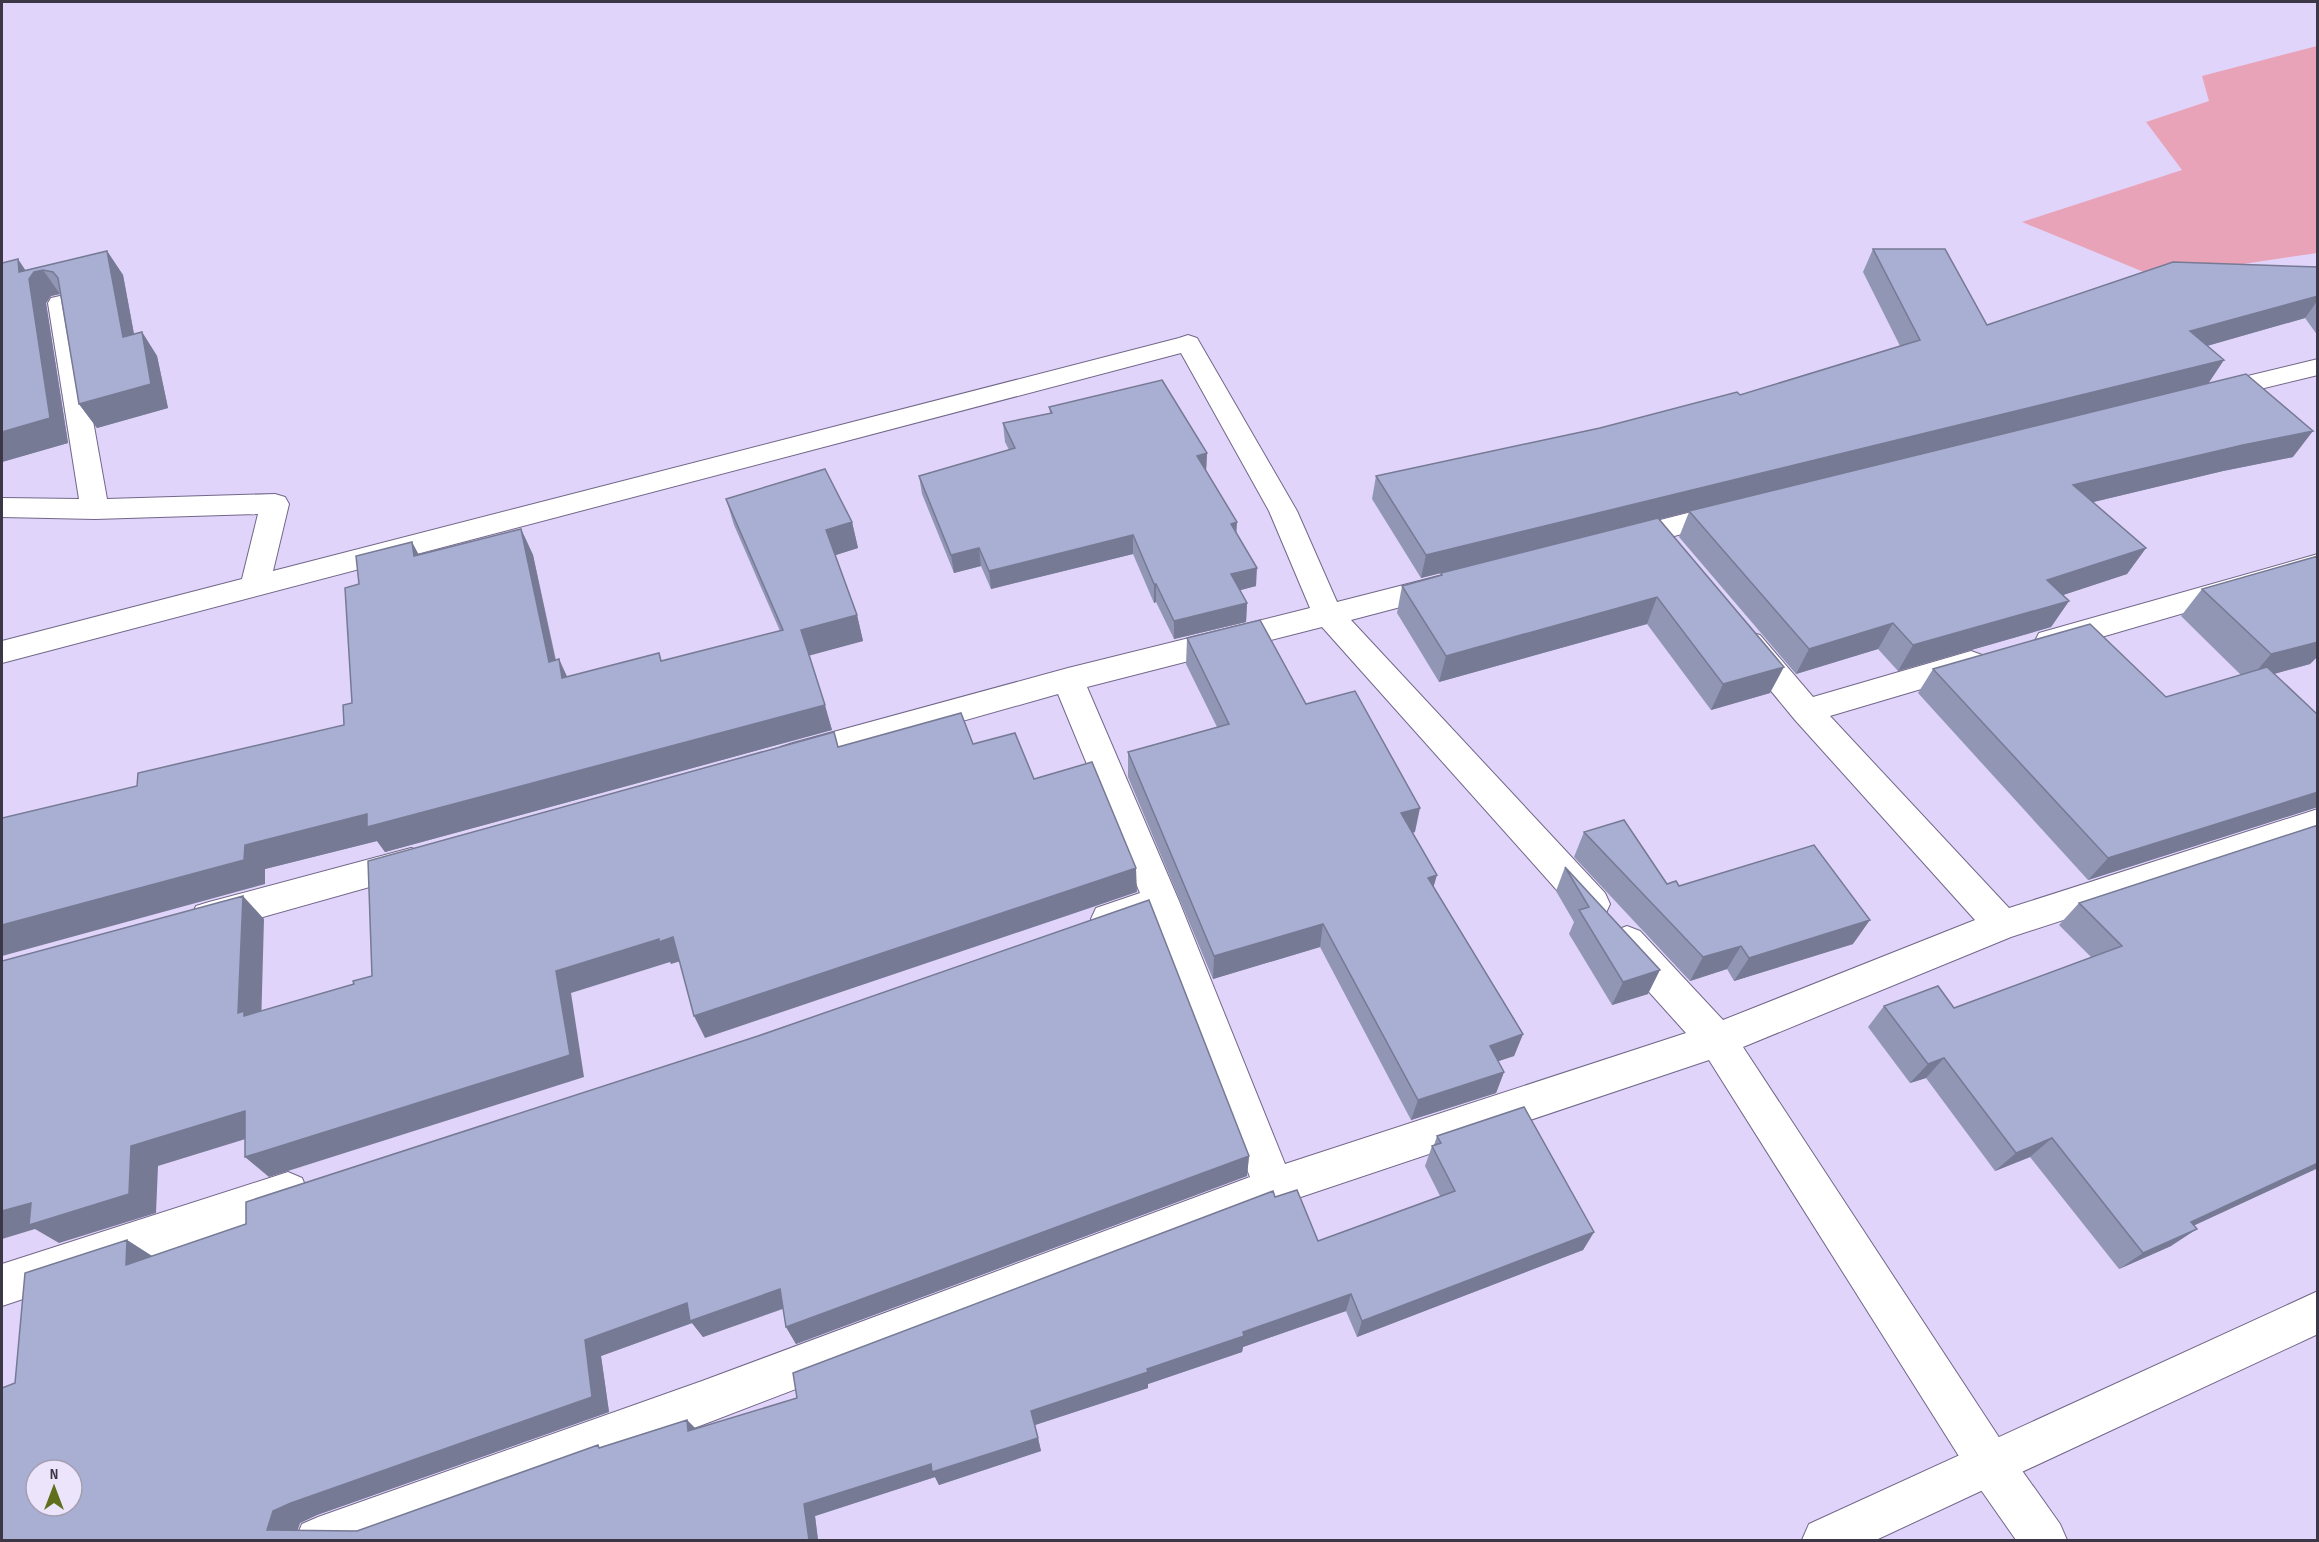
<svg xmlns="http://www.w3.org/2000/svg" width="2319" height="1542" viewBox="0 0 2319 1542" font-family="'Sofia Sans Condensed',sans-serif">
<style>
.green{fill:#e9a3b8}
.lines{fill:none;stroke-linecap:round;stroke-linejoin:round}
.minor-casing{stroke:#726789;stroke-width:2}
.tertiary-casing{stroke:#726789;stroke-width:2}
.minor{fill:#fff;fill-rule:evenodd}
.tertiary{fill:#fff;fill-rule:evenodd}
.wall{fill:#9196b5}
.shaded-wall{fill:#767a94}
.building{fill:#a9aed3;stroke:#767a94;stroke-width:1.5;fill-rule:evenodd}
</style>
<rect width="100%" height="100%" fill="#e0d4fa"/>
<path class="green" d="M2317 46V253L2156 277 2022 222 2182 170 2146 122 2209 101 2202 76Z"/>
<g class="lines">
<defs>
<path id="minor" d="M60 296 69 298 72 303 107 499 275 494 285 497 289 504 273 571 1179 338 1188 335 1197 338 1297 511 1337 602 1443 575 1454 579 1458 586 1454 593 1351 620 1605 893 1610 904 1605 915 1592 919 1579 915 1322 627 1087 687 1179 901 1285 1164 1686 1033 1614 953 1609 942 1614 931 1627 926 1640 931 1723 1020 1975 920 1795 720 1738 651 1734 643 1738 635 1749 632 1760 635 1813 697 1971 651 1982 655 1987 663 1982 671 1830 716 2009 908 2318 809V837L2011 937 1743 1047 2006 1448 2060 1524 2067 1540H2016L1974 1480 1709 1060 1274 1206 702 1425 381 1540H295L302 1524 318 1517 702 1381 1250 1177 1151 920 1109 934 1096 930 1091 919 1096 908 1140 893 1058 694 793 769 781 765 777 756 781 747 793 743 1068 668 1310 608 1269 511 1181 353 2 663V641L242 579 258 514 95 519 2 517V498L79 499 48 303 51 298Z
M2318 359V375L2211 401 2202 399 2198 393 2202 387Z
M1727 503 1737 506 1741 513 1737 520 1623 549 1613 546 1609 539 1613 532Z
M2318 554V574L2050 652 2039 649 2035 641 2039 633Z
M411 848 423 852 428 862 423 872 209 932 196 928 191 917 196 906 209 902Z
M288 1172 302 1178 308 1192 302 1206 2 1306V1264Z"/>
<path id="tertiary" d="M2318 1291V1334L1876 1540H1802L1809 1524Z"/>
</defs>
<use href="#minor" class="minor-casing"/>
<use href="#tertiary" class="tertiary-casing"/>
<use href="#minor" class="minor"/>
<use href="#tertiary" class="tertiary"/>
</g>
<path class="wall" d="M1873 249 1987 325 2318 267V336L2305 318 2207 346 2209 383 2293 457 2223 471 2093 502 2146 548 2127 574 2063 595 2069 601 2051 627 1898 671 1878 649 1796 674 1679 537 1689 512 1659 519 1770 693 1711 710 1647 624 1439 682 1397 613 1402 586 1440 576 1441 573 1421 578 1372 499 1376 476 1600 428 1740 395 1900 346 1863 272Z
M107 251 123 275 134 334 142 332 157 356 168 408 97 428 79 404 60 294 51 296 46 303 68 443 2 462V263L26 270Z
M1049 407 1207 453 1206 471 1236 533 1256 586 1240 590 1247 603 1246 622 1174 639 1156 602 1154 603 1133 554 991 589 981 566 954 573 922 494 919 476 1009 450 1005 442 1003 423 1050 413Z
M726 499 852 522 858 548 835 555 857 615 863 641 809 655 832 730 385 852 377 841 265 869V884L137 786 344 725 352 703 359 584 419 555 521 529 533 555 556 660 567 677 662 661 780 631 734 525Z
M2318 556V656L2310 664 2274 674 2317 807 2088 880 1918 693 1933 669 2166 697 2241 675 2181 616 2202 589Z
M1187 638 1306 704 1415 832 1412 833 1434 887 1523 1034 1514 1056 1498 1061 1504 1072 1496 1093 1411 1120 1320 947 1213 979 1128 777V752L1217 727 1186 664Z
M2318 825V1168L2194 1225 2171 1246 2119 1269 2030 1157 1995 1171 1926 1078 1910 1083 1868 1027 1884 1006 1954 1008 2091 957 2059 925 2079 903Z
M1584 832 1667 884 1679 886 1853 944 1734 981 1727 969 1690 981 1574 857Z
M1565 867 1648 994 1612 1005 1569 934 1574 922 1556 891Z
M1437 1136 1594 1232 1583 1250 1357 1337 1346 1311 1243 1347 1242 1352 1148 1384V1388L1035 1425 1041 1451 939 1485 935 1477 815 1516 818 1540H2L15 1383 127 1240 152 1256 1249 1156 1247 1176 796 1344 786 1327 783 1309 703 1337 692 1323 601 1356 609 1412 317 1515 300 1523 297 1531H357L601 1447 687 1420 696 1429 797 1398 1275 1197 1318 1241 1440 1196 1425 1166 1432 1146 1434 1145Z"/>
<path class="shaded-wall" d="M107 251 123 275 139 361 123 337Z
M18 259 30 277 34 272 43 270 60 294 51 296 46 303 68 443 2 462V432L19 272Z
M2318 296V300L2305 318 2175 355 2190 331Z
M142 332 157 356 168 408 97 428 79 404Z
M2224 360 2208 384 1421 578 1426 555Z
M2313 431 2293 457 2223 471 2056 511 2073 485 2243 445Z
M1207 453 1206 472 1197 456Z
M852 522 858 548 833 556 826 530Z
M1237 522 1236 541 1231 524Z
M521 529 533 555 561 687 549 662Z
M1133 535V554L991 589 989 571Z
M412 542 426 568 414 556Z
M979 548 981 566 954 573 951 555Z
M2146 548 2127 574 2030 606 2047 580Z
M1257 568 1256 586 1230 593 1231 574Z
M1154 584H1156V602L1154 603Z
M1657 597 1647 624 1439 682 1446 656Z
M2069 601 2051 627 1898 671 1913 645Z
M1247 603 1246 622 1174 639V621Z
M857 615 863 641 808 656 801 630Z
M1893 623 1878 649 1796 674 1809 649Z
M2318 642V656L2310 664 2248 681 2271 654Z
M559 659 571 685 562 678Z
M1784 667 1770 693 1711 710 1723 684Z
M825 705 832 730 385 852 377 841 265 869V884L2 956V925L245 845 367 814Z
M2318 792V807L2088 880 2108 858Z
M1420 808 1415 832 1396 837 1401 813Z
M1136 868 1137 892 705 1038 694 1016Z
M1437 875 1430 899 1428 878Z
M243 896 264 919 261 1028 238 1013Z
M1870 920 1853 944 1734 981 1749 958Z
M1323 924 1320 947 1213 979 1214 956Z
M673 937 684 960 671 964 670 962 571 993 584 1077 269 1177 245 1157 556 971 659 939Z
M1741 946 1727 969 1690 981 1703 957Z
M1660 970 1648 994 1612 1005 1623 982Z
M1523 1034 1514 1056 1481 1067 1490 1046Z
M1944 1058 1926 1078 1910 1083 1928 1064Z
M1504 1072 1496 1093 1411 1120 1418 1100Z
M245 1111 268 1132 158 1166 156 1213 59 1243 35 1229 2 1239V1211L31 1203 131 1146Z
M2052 1138 2030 1157 1995 1171 2016 1153Z
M1249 1156 1247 1176 796 1344 786 1327Z
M2318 1163V1168L2165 1239 2191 1222Z
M2197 1229 2171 1246 2119 1269 2143 1253Z
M1594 1232 1583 1250 1357 1337 1362 1321Z
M127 1240 155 1258 126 1265Z
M780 1289 790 1306 703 1337 692 1323 601 1356 609 1412 317 1515 300 1523 294 1540 267 1530 273 1511 585 1340 687 1303Z
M1351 1294 1346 1311 1243 1347 1242 1352 1148 1384V1388L1035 1425 1041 1451 939 1485 935 1477 815 1516 818 1540H809L804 1504 1031 1411 1147 1369 1243 1332Z
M687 1420 701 1434 688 1431Z"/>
<path class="building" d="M1873 249H1945L1987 325 2173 262 2318 267V296L2190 331 2224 360 1426 555 1376 476 1600 428 1737 392 1740 395 1920 340Z
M107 251 123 337 142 332 151 384 79 404 58 278 53 272 43 270 34 272 29 279 50 418 2 432V263L18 259 19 272Z
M2246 374 2313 431 2243 445 2073 485 2146 548 2047 580 2069 601 1913 645 1893 623 1809 649 1689 511Z
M1162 380 1207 453 1197 456 1237 522 1231 524 1257 568 1231 574 1247 603 1174 621 1156 584H1154L1133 535 989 571 979 548 951 555 919 476 1015 448 1003 423 1052 413 1049 407Z
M825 469 852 522 826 530 857 615 801 630 825 705 367 827V814L245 845 244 860 2 925V818L137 786 138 773 344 725 343 705 352 703 345 588 359 584 356 556 412 542 414 556 521 529 549 662 559 659 562 678 659 653 661 661 783 630 726 499Z
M1658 518 1784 667 1723 684 1657 597 1446 656 1402 586 1442 575 1441 573Z
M2318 556V642L2271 654 2202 589Z
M1260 620 1306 704 1355 691 1420 808 1401 813 1437 875 1428 878 1523 1034 1490 1046 1504 1072 1418 1100 1323 924 1214 956 1128 752 1229 724 1187 638Z
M2090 624 2166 697 2267 667 2318 715V792L2108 858 1933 669Z
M961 713 973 744 1015 733 1034 779 1092 762 1136 868 694 1016 673 937 659 942V939L556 971 570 1055 245 1157V1111L131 1146 129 1194 29 1225 31 1203 2 1211V961L243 896 238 1013 244 1011V1016L354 984 353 981 372 976 368 861 834 732 838 747Z
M1624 820 1667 884 1676 881 1679 886 1814 845 1870 920 1749 958 1741 946 1703 957 1584 832Z
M2318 825V1163L2191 1222 2197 1229 2143 1253 2052 1138 2016 1153 1944 1058 1928 1064 1884 1006 1938 986 1954 1008 2122 946 2079 903Z
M1565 867 1660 970 1623 982 1579 910 1589 907Z
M1149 900 1249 1156 786 1327 780 1289 690 1321 687 1303 585 1340 592 1397 291 1503 273 1511 267 1530 357 1531 598 1445 599 1448 687 1420 688 1431 797 1398 793 1373 1273 1191 1275 1197 1297 1190 1318 1241 1455 1191 1432 1146 1441 1143 1437 1136 1524 1107 1594 1232 1362 1321 1351 1294 1243 1332 1244 1336 1147 1369 1148 1372 1031 1411 1038 1438 932 1472 931 1464 804 1504 809 1540H2V1388L15 1383 25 1273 127 1240 126 1265 246 1224V1202L758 1036ZM36 1470H72V1506H36Z"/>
<rect width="2319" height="1542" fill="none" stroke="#3c3747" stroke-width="6"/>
<g transform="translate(54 1488)"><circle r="28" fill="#ebe4fb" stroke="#a59fb3" stroke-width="1.5"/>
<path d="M0-4.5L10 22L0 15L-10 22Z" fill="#606f1b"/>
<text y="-9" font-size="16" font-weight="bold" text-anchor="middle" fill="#3c3747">N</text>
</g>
</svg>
